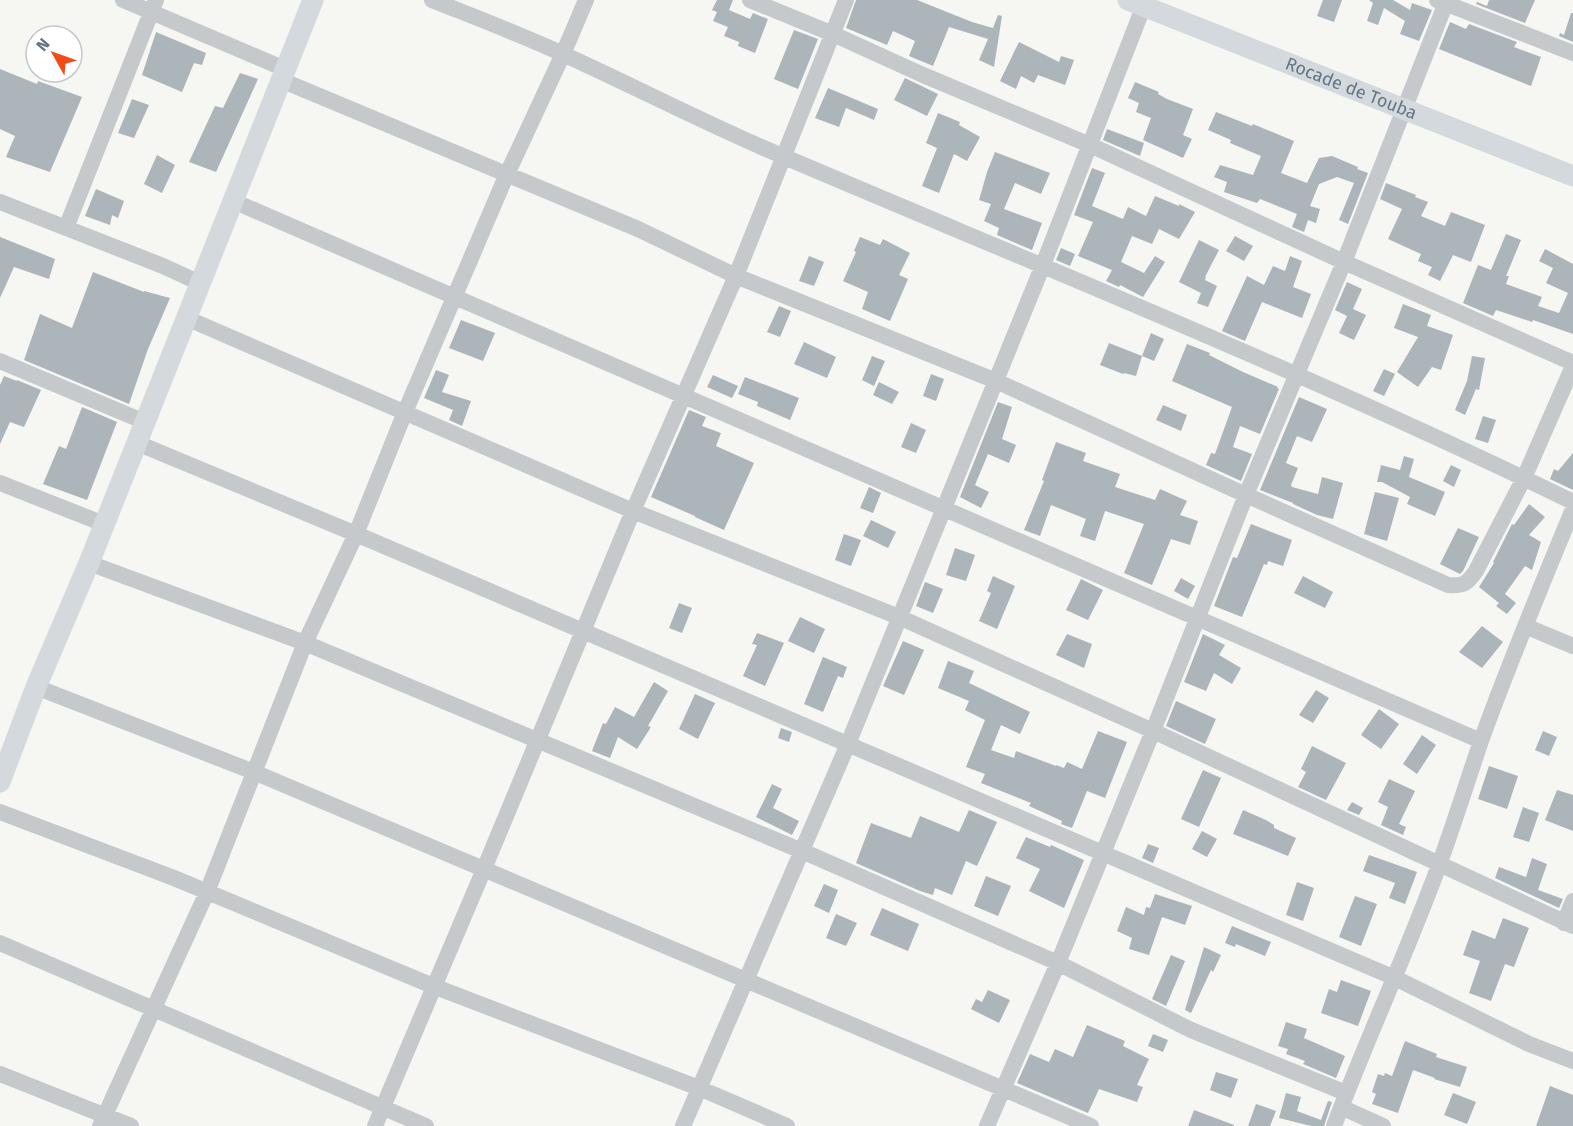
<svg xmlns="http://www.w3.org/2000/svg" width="1573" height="1126" viewBox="0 0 1573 1126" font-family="'Fira Sans',sans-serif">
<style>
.building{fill:#acb5ba}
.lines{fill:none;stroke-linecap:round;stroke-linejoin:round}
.minor{stroke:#c5c9cc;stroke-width:16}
.major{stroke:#d4d9dd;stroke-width:21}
.labels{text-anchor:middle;stroke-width:6;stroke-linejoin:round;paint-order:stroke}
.street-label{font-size:18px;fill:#637686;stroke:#fff}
</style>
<rect width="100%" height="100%" fill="#f6f6f2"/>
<path class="building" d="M717 0H733L729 10 750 19 753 13 768 19 755 53 738 46 739 42 724 36 728 27 713 21 717 12 712 10Z
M856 0H917L972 22 993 28 998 15 1002 16 994 67 979 60 988 39 949 27 933 66 909 56 915 41 893 31 887 45 846 28Z
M1323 0H1342L1334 22 1317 16Z
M1369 0H1393L1410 10 1412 3 1432 10 1419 41 1400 34 1405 21 1384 8 1378 25 1367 21 1373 3Z
M1489 0H1535L1525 23 1476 4 1477 2 1487 6Z
M1571 13H1573V42L1559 36 1560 33 1564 35Z
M1450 22 1466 29 1469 24 1517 42 1514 47 1541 57 1531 86 1439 49Z
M794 30 818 39 798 89 774 79Z
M156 32 206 53 202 65 194 63 182 92 142 75Z
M1019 42 1059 62 1061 56 1074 60 1065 85 1038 75 1034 83 1021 76 1016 89 1000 81Z
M0 69 37 84 38 81 82 97 50 172 6 157 15 136 0 129Z
M240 73 258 79 216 172 189 162 215 106 223 108Z
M905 78 938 94 927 116 894 100Z
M1135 82 1159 92 1158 94 1167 99 1193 109 1183 135 1192 139 1183 158 1143 140 1151 118 1136 112 1139 103 1128 98Z
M828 88 878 109 874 120 846 108 839 127 815 118Z
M132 99 149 105 134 138 118 133Z
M1216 112 1252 126 1253 124 1294 141 1281 173 1307 183 1319 158 1332 156 1358 167 1357 169 1368 173 1348 224 1339 220 1354 183 1337 177 1319 184 1310 206 1320 209 1316 223 1308 220 1304 232 1292 227 1297 214 1260 199 1257 203 1224 192 1227 182 1214 177 1220 165 1253 175 1261 156 1230 143 1231 140 1208 130Z
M938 113 960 122 959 125 980 137 967 161 954 154 939 193 922 186 937 148 926 143Z
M1107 129 1144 143 1140 156 1103 140Z
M995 152 1050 173 1041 194 1015 183 1004 209 1042 223 1032 250 997 235 999 228 984 221 991 204 979 200 987 172Z
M157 155 175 165 162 193 144 184Z
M1092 168 1105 173 1092 206 1123 219 1128 207 1146 216 1155 196 1179 206V204L1195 212 1179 239 1159 229 1152 244 1132 236 1121 262 1144 273 1155 256 1165 262 1143 297 1120 285 1119 287 1106 281 1112 270 1078 256 1093 222 1074 215Z
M1386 183 1416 195 1415 197 1428 202 1421 216 1445 226 1451 212 1485 225 1471 262 1453 255 1440 281 1428 275 1432 267 1418 261 1421 254 1388 239 1402 209 1380 199Z
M96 189 124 201 118 218 112 215 110 225 85 216Z
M1506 234 1521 240 1506 276H1509L1506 284 1542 297 1538 306 1559 313 1568 293 1546 283 1553 268 1539 261 1545 249 1573 264V334L1533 320 1532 322 1496 310 1493 316 1463 303 1478 265 1491 270Z
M1235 236 1253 246 1244 261 1226 251Z
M0 237 55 259 49 279 14 267 0 298Z
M860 237 880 245 883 239 910 253 899 275 908 279 890 321 862 309 868 292 843 281 856 252 854 251Z
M1199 240 1219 250 1205 277H1206L1205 280 1217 286 1208 307 1197 303 1201 293 1179 282Z
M1061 248 1075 254 1070 266 1056 260Z
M809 256 824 262 814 286 799 281Z
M1290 256 1302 261 1293 287 1311 294 1302 318 1262 302 1245 341 1222 331 1247 276 1264 285 1273 266 1285 271Z
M93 272 144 292V291L170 298 148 349 129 404 24 360 40 314 72 328Z
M1347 282 1362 289 1353 309 1366 315 1354 340 1339 333 1347 316 1335 310Z
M1403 304 1431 315 1427 326 1453 335 1441 370 1432 367 1418 387 1397 372 1418 337 1394 328Z
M779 306 791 311 780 337 767 332Z
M461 320 495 333 483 361 449 348Z
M1151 333 1164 339 1154 361 1142 356 1136 376 1124 373 1123 374 1100 365 1109 343 1142 356Z
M804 342 836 357 827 378 794 364Z
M1187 344 1210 353 1209 355 1243 372 1278 387 1277 388 1279 389 1260 434 1240 426 1233 447 1252 454 1241 481 1206 465 1211 453 1215 454 1232 407 1172 381Z
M872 356 885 361 874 386 862 380Z
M1472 356 1485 358 1479 390 1476 389 1465 415 1455 410 1467 381Z
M1384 369 1395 374 1384 396 1373 391Z
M436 370 449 375 442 392 471 401 462 426 449 420 453 410 424 398Z
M931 374 944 379 936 401 923 396Z
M713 375 738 386 732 398 707 387Z
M4 376 17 381V380L41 390 24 427 10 422 0 444V385Z
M745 377 799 398 790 420 757 406 758 402 738 394Z
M879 382 899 392 892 404 873 395Z
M1299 397 1327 409 1312 442 1297 436 1286 463 1298 468 1291 485 1292 487 1318 494 1322 477 1343 483 1333 519 1317 515 1293 504V503L1260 490Z
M998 402 1012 407 1002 439 1016 445 1009 463 988 454 975 485 989 492 981 508 960 497Z
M1163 405 1187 415 1181 431 1156 420Z
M82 407 117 422 87 500 43 484 59 446 66 449Z
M689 410 706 417 702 426 721 433 716 446 754 463 724 530 695 517V516L651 497Z
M1483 416 1496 420 1488 443 1475 439Z
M911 423 926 430 916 453 901 447Z
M1056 442 1086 453 1083 461 1120 474 1115 487 1155 500 1160 489 1187 501 1180 515 1198 521 1190 545 1171 539 1152 585 1124 573 1144 524 1105 511 1095 541 1080 536 1086 519 1051 505 1040 536 1024 530 1044 481 1042 480Z
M1573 453V490L1550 479 1554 469 1558 471Z
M1404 456 1414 459 1409 477 1445 492 1435 516 1407 504 1410 497 1382 482H1377L1381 465 1400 470Z
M1451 465 1461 470 1454 487 1443 481Z
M869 487 881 493 873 513 860 508Z
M1375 492 1399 498 1387 541 1364 534Z
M1529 504 1545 517 1529 535 1541 542 1532 570 1525 566 1505 594 1516 603 1507 614 1496 606 1499 603 1479 587 1494 563 1493 562 1512 524 1514 525Z
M871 520 896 532 888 548 863 536Z
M1251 524 1292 540 1283 566 1268 561 1267 565 1264 564 1242 617 1214 606 1233 557 1237 558Z
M1458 528 1479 537 1463 571 1460 574 1440 564Z
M844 534 861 540 851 566 835 560Z
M955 548 975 555 966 581 946 575Z
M993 576 1015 586 997 629 979 621 991 593 987 591Z
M1303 576 1333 592 1325 608 1294 593Z
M1181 578 1195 586 1188 599 1174 591Z
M1081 579 1103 590 1088 620 1066 610Z
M925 582 943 589 933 613 916 606Z
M679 603 692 608 682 633 669 628Z
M800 617 825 629 814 653 788 641Z
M1482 626 1503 642 1482 668 1459 652Z
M757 633 784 643 765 686 743 676 757 645 752 644Z
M1067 634 1092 644 1084 668 1056 655Z
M1203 634 1225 645 1219 655 1241 668 1232 684 1214 673 1206 691 1184 682Z
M903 641 924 650 904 695 883 686Z
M823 657 847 667 843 678 838 676 823 712 804 704Z
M948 661 974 671 969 683 1030 712 1020 734 1001 725 991 750 1014 758 1016 751 1056 766V765L1064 768 1067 762 1082 769 1098 731 1127 742 1105 798 1087 791 1072 828 1061 824 1062 821 1029 806 1031 803 981 783 985 774 966 767 985 720 965 710 969 701 938 688Z
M654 682 668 691 648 726 651 727 637 749 618 737 610 758 592 751 603 723 606 724 615 707 634 717Z
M1316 690 1329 698 1313 723 1299 715Z
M695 694 715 703 698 739 679 729Z
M1176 701 1216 719 1205 744 1166 726Z
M1379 709 1399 724 1381 749 1361 735Z
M781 728 792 732 789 742 778 738Z
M1543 731 1557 737 1549 756 1535 750Z
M1422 735 1436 745 1417 774 1403 764Z
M1312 746 1346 763 1326 800 1298 787 1306 772 1301 769Z
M1489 766 1518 776 1507 809 1478 799Z
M1203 770 1221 778 1199 827 1181 819Z
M1389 779 1415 791 1399 824 1406 827 1403 835 1381 825 1388 807 1378 802Z
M772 784 782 789 773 808 799 821 792 835 756 817Z
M1557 790 1573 795V831L1545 820Z
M1352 802 1363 808 1359 815 1347 810Z
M1523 807 1539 813 1529 842 1513 837Z
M969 810 997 822 977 866 966 861 952 895 935 888 933 895 920 891 856 863 871 823 911 838 920 816 959 832Z
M1243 810 1266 820 1274 825V828L1296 838 1288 856 1233 834Z
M1202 831 1217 839 1207 857 1192 849Z
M1026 837 1050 847 1051 845 1084 860 1064 908 1029 891 1040 869 1016 858Z
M1148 844 1159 848 1153 863 1142 858Z
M1369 855 1417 872 1405 904 1389 898 1395 883 1363 871Z
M1532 858 1547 864 1538 890 1563 899 1559 908 1495 878 1499 867 1526 877Z
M986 876 1011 886 998 916 974 906Z
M1297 882 1314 888 1303 921 1286 915Z
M824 884 838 890 829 913 814 906Z
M1155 894 1192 906 1185 925 1162 917 1149 955 1129 949 1132 938 1117 931 1126 907 1144 915 1146 907 1150 908Z
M1355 896 1377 904 1361 946 1339 937Z
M882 908 919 924 908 951 870 935Z
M836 914 857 923 846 946 826 938Z
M1503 918 1529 928 1514 967 1505 964 1491 1001 1469 993 1480 961 1463 955 1472 930 1495 939Z
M1232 926 1271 942 1265 956 1236 944 1235 947 1225 943Z
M1204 947 1221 955 1213 972 1211 970 1191 1013 1185 1010Z
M1171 955 1185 961 1166 1006 1152 999Z
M1341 980 1371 991 1358 1026 1321 1013 1329 989 1337 992Z
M988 990 1010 1000 999 1023 971 1009 976 999 982 1002Z
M1286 1022 1307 1029 1304 1038 1345 1056 1336 1078 1303 1064 1305 1061 1286 1054 1288 1049 1278 1046Z
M1087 1025 1125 1041 1123 1046 1149 1059 1137 1085 1143 1087 1137 1102 1099 1089 1088 1113 1017 1083 1030 1054 1049 1062 1055 1049 1073 1057Z
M1153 1034 1168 1040 1163 1052 1148 1046Z
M1405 1041 1437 1054 1436 1057 1467 1067 1460 1087 1434 1079 1435 1078 1413 1070 1398 1113 1372 1104 1376 1094 1372 1092 1378 1074 1384 1076 1385 1073 1392 1076Z
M1216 1072 1238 1079 1231 1098 1210 1090Z
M1550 1086 1573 1095V1126H1536Z
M1286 1093 1301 1097 1297 1111 1321 1120 1328 1101 1332 1102 1324 1126H1311L1279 1118Z
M1453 1093 1476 1102 1467 1124 1444 1115Z
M1256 1104 1276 1111 1270 1126H1248Z
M1194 1110 1234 1125V1126H1188Z"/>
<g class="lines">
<path class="minor" d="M123 0 285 69
M432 0C477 18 522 35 565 55 640 89 712 127 787 158 1050 270 1316 377 1573 502
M750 0 833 34 923 75 1090 145 1344 262 1573 363
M1437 0 1573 53
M281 80 638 229 736 276 996 381 1246 495 1448 585C1464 586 1467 584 1476 571L1524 478 1573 366
M233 201 1481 741
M0 202 163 266 200 283
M66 228 156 0
M186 318 633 511 899 617 1153 731 1573 926
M0 361 145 422
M137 443 356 534 1395 978 1529 1044 1573 1061
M0 483 104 524
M89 563 305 643 802 851 1058 963 1191 1030 1346 1093
M1525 626 1573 646
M36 687 254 772 1091 1126
M0 812 174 878 433 986 699 1088 787 1126
M1564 923 1573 901
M0 943 426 1126
M0 1074 131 1126
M1341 1107 1383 1126
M100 1126 207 892 305 643 356 534 405 412 507 174 563 54 586 0
M375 1126 484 869 633 511 736 276 846 0
M683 1126 848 744 1043 265 1146 0
M987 1126 1058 963 1153 731 1246 495 1344 262 1447 0
M1334 1126C1367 1038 1407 953 1439 865 1454 824 1467 782 1481 741 1509 663 1541 586 1573 509"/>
<g class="major">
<path id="s1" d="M1128 0 1573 176"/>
<path d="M0 782 36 687 89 563 313 0"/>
</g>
</g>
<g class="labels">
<g class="street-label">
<text dy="6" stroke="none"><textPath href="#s1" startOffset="240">Rocade de Touba</textPath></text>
</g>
</g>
<g transform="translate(54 54) rotate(310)"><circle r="28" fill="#ffffff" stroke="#c1c8cf" stroke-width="1.5"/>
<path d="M0-4.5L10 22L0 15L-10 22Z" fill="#ef4c19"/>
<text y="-9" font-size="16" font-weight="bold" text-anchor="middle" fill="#637686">N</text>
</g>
</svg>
